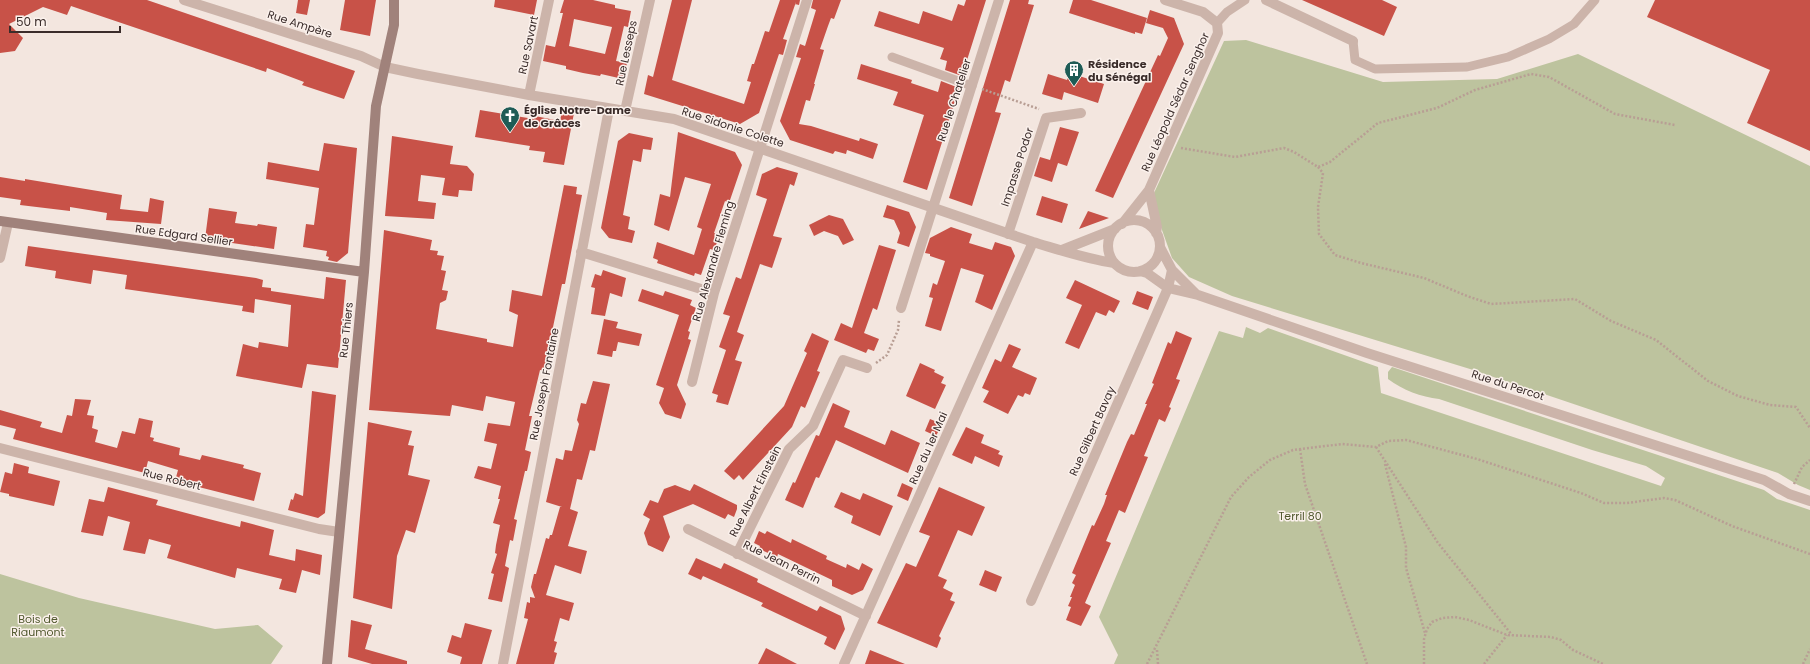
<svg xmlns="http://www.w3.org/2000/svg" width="1810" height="664" viewBox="0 0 1810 664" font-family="Poppins,sans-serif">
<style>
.green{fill:#bdc39e}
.building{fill:#c85248;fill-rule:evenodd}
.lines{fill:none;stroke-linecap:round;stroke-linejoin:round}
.path{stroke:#b89e94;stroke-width:2.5;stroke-dasharray:2 2;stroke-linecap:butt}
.lane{stroke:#ccb4aa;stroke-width:9}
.street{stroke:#ccb4aa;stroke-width:10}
.secondary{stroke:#a0827b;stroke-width:10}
.labels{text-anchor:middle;stroke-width:3;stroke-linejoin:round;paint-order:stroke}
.street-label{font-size:11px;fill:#3a2c2a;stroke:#fbf1ec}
.poi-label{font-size:11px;font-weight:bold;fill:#3a2c2a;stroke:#fbf1ec;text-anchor:start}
.park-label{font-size:11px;fill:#50582d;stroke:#fbf1ec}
</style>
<rect width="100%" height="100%" fill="#f3e6df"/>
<path class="green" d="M1246 40 1383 82 1497 79 1578 54 1810 166V490L1798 485 1778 473 1470 369 1232 296 1189 277 1172 258 1162 230 1154 193 1224 41Z
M1246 327 1260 333 1268 328 1378 367 1381 393 1661 486 1665 478 1646 466 1592 450 1439 399C1421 397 1403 390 1388 379V372L1392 367 1764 490 1777 499 1810 510V664H1114L1118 655 1099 617 1219 331 1243 338Z
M0 574 79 598 215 629 258 625 283 646 271 664H0Z"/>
<path class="building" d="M0 0H147L355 71 344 99 302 85 304 82 267 68 266 72 71 6 67 15 43 7 9 24 23 38 15 51 0 53Z
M298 0H310L307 15 296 13Z
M345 0H376L370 36 340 30Z
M495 0H537L534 15 494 7Z
M564 0H593L615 5V8L631 11 628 27 624 26 616 61 627 63 623 79 601 74 600 76 583 73 566 69V66L543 61 546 45 555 47 563 13H560ZM574 19 612 27 605 54 569 46Z
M672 0H692L672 80 744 104 751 82 747 81 752 64H754L765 31 769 32 780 0H800L799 5 795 4 796 2 783 39 787 40 783 55 779 54 759 113 740 124 644 94 648 75 653 77Z
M813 0H841L834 19 831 18 828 26 820 49 824 50 814 84H815L810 101 806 100 799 124 811 126 859 141 860 138 878 144 873 159 847 150 846 154 835 151 833 154 790 140 780 121 801 58 796 57 800 44 805 46 816 10 811 8Z
M966 0H986L962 76 945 70 947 61 940 59 944 48 874 26 879 11 919 24 923 11 952 21 958 4 964 6Z
M1010 0H1029L1028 4 1034 5 1010 82 1005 80 995 112 1001 113 972 206 949 198Z
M1073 0H1091L1147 18 1142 34 1135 32V34L1069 13Z
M1302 0H1382L1397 7 1384 36Z
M1655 0H1810V151L1747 123 1770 70 1647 17Z
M1150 10 1174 18 1184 44 1113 198 1095 191 1158 55 1160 56 1168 38 1163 28 1146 23Z
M861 64 912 80 911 83 938 92 941 81 959 88 927 190 903 182 924 115 893 105 898 92 857 79Z
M1070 73 1104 84 1098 103 1064 92 1062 100 1042 94 1048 74 1067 80Z
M480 110 534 119 535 116 560 121 562 111 574 113 564 165 543 162 545 152 529 150 530 146 475 137Z
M1060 127 1079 132 1067 166 1058 163 1052 182 1034 176 1040 157 1050 160Z
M678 132 735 152 742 165 729 203 725 201 714 233 720 235 714 250 710 249 701 275 695 273 694 276 657 263 658 260 653 258 657 242 694 255 702 229 697 227 711 184 685 177 669 231 654 225 660 194 670 197Z
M629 133 653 138 651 150 643 149 641 162 633 160 623 215 630 217 628 229 635 231 632 243 609 238 601 228 618 141Z
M392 136 453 146 450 164 467 166 474 174 472 191 459 190 458 197 442 195 445 178 421 175 418 201 436 203 434 219 385 216Z
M324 143 357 148 348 253 337 262 328 260 329 257 326 256 327 251 303 247 306 224 314 225 319 188 266 179 268 162 319 171Z
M777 167 798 173 794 186 790 184 773 236 782 238 772 268 760 264 737 332 744 335 735 360 742 362 728 405 716 402 718 395 712 393 726 350 719 347 730 316 723 314 736 277 741 279 767 199 756 195 762 174Z
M0 177 25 181V179L122 195 120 209 148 212 150 198 164 201 161 224 106 220 107 213 70 207V211L20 205 21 200 0 197Z
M564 185 577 187 576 194 582 195 565 284H562L548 351 550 352 547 371 540 370 529 416H532L525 450 531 452 527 471H525L514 519 517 520 513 541 510 540 505 566 509 568 502 602 488 599 494 574 491 573 497 554 495 553 496 545 500 525 493 523 500 499H498L501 486 474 478 478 466 491 469 497 444 484 441 488 423 510 426 515 402 486 396 483 411 452 405 450 416 369 410 384 230 432 240 430 250 438 251 437 255 444 256 441 270 446 271 442 290 448 291 446 300 440 303 436 329 487 339V342L513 347 518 315 509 311 512 290 542 296Z
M1042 196 1068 204 1062 223 1036 215Z
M887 205 909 212 916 227 909 247 897 243 900 233 894 220 883 217Z
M209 208 237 212 235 223 257 226 258 224 277 227 274 249 205 239Z
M1088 211 1109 218 1079 229Z
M829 215 843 219 854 240 843 245 838 236 824 231 814 236 809 225Z
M951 227 972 234 969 243 992 250 995 242 1011 247 1015 256 992 310 975 302 984 275 961 268 941 331 925 326 933 298 929 297 933 283 937 285 945 261 930 256V254L925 253 930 238Z
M879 245 896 250 877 310 873 308 864 333 879 339 874 351 868 349 866 353 834 340 841 323 852 328Z
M28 246 256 278 263 280 262 287 271 288V291L324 299 326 277 346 280 338 368 307 364 302 388 236 376 243 344 258 348 259 342 288 347 291 305 255 299 254 313 242 311 243 306 125 289 127 275 93 270 91 284 55 278 56 271 25 266Z
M603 270 626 278 622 297 610 293 605 316 591 314 595 288 591 287 595 274 601 276Z
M1075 280 1120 301 1114 313 1109 310 1106 316 1096 312 1079 349 1065 343 1082 305 1066 298Z
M642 289 663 296 665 291 692 300 690 305 696 308 688 331 690 332 688 339 691 340 677 385 686 404 681 419 665 414 659 403 664 388 656 385 679 315 638 301Z
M1137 291 1153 297 1148 310 1132 304Z
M604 319 618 322 616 328 642 334 639 346 618 342 616 351H613L612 357 597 354Z
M1176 331 1192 338 1176 379 1180 380 1169 407 1171 408 1165 422 1159 419 1144 456 1148 457 1125 513 1119 510 1106 541 1111 543 1085 603 1091 606 1081 626 1066 620 1071 607 1068 606 1072 597H1070L1075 585 1072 583 1076 575 1072 573 1092 525 1094 526 1104 504 1107 495H1105L1127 442 1131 434 1134 435 1147 404H1145L1154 384 1152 383 1168 342 1171 344Z
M812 333 829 341 817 371 820 372 805 408 801 406 792 427 743 480 739 475 734 480 724 471 784 406 807 353 804 351Z
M1009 344 1021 349 1012 367 1037 378 1030 395 1025 393 1023 397 1018 395 1008 414 983 402 989 391 982 388 995 359 1001 362Z
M920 363 935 370 934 372 944 377 941 383 946 385 935 409 906 396Z
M593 381 610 384 595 451 590 450 582 480 577 479 570 509 578 512 568 546 587 551 581 574 555 565 546 595 574 603 569 621 560 618 554 641 557 642 554 652 557 653 554 664H516L528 619 524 618 527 602 530 603V597L535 598 531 587 534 574H536L546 538 549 539 550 535H552L560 507H562L546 502 556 458 563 460 565 450 572 451 579 424 577 420 581 403 586 404Z
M312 391 336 395 325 513 318 518 288 510 291 499 293 500 295 493 303 496Z
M75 399 91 400 87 415 94 416 92 428 98 430 95 442 117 448 122 431 135 434 139 418 153 421 150 437 154 438 153 441 180 448 179 455 200 460 202 455 244 465 243 468 261 473 254 501 175 481 178 470 148 461 145 473 13 439 16 429 0 425V410L42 422 40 427 62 433 67 415 72 416Z
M833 403 850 411 844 427 885 445 891 430 920 443 908 473 836 440 819 478 816 477 803 508 785 500 793 482 795 483 816 435 819 436Z
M930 419 942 424 936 436 925 431Z
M368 422 412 431 408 445 414 446 408 475 430 480 415 533 406 530 397 556 392 609 353 598Z
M966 427 984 435 981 443 1000 451 998 454 1003 456 999 467 975 456 972 464 952 455Z
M14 463 29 467 28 473 60 481 54 506 9 496V494L0 492 5 472 12 474Z
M902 483 913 488 908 501 897 496Z
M694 484 737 505V509L734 517 728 514 725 519 693 504 663 516 670 537 663 552 648 545 644 533 650 519 643 515 650 500 658 503 664 489 675 485 690 491Z
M108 487 158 500 156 505 205 518 240 527 241 521 274 530 269 555 295 561 296 549 322 555 320 575 302 570 296 593 279 589 282 579 237 568 235 578 167 558 171 545 149 539 145 554 123 550 130 522 108 516 103 536 81 532 89 499 104 502Z
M939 487 985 507 972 536 958 530 938 576 947 580 943 588 953 593 950 600 955 602 939 636 941 638 937 648 877 623 906 563 916 567 930 536 919 532Z
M841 492 860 500 863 493 893 506 880 536 851 523 853 516 834 507Z
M759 531 765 534 767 531 791 543 792 539 827 556 826 559 846 568 847 564 859 570 862 563 873 569 863 590 852 595 832 586V580L778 554 777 557 759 549 760 546 754 543Z
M696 558 721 569 724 563 758 579 757 582 817 611 820 606 841 616 845 629 835 650 824 644 827 637 761 606 763 603 703 576 701 580 688 574Z
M985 570 1002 577 996 592 979 585Z
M351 620 372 625 365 649 407 661V664H372L348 657Z
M465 623 492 630 482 664H460L462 657 447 652 452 635 461 638Z
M766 648 797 664H758Z
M870 650 905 664H865Z"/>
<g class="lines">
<path class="path" d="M982 89 1039 109
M1181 148 1235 157 1284 148 1294 152 1318 167 1330 162 1378 123 1437 108 1475 90 1531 74 1549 77 1615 114 1675 125
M1318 167 1323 173 1318 207 1319 234 1335 255 1361 263 1424 278 1467 296 1491 304 1575 299 1611 321 1656 340 1708 381 1738 396 1770 405 1796 407 1810 428
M876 363 887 355 898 330 899 320
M1376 447 1438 543 1512 635
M1300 449 1305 484 1367 664
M1385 464 1406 547V568L1425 633
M1794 484 1802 467 1810 460
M1157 650 1158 664
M1147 664 1231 497 1249 477 1270 460 1293 450 1342 444 1376 447 1388 441 1406 440 1477 459 1581 493 1604 503H1627L1664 498 1675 500 1732 526 1810 554
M1424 664V639L1427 629 1432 622 1442 618 1455 617 1469 620 1507 635 1551 637 1561 640 1573 650 1603 664
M1484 664 1507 635
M1803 664 1810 649"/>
<path class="lane" d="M1217 23 1227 12 1245 0
M1353 41 1355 60 1375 69 1467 67 1508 57 1549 39 1574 24 1595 0
M892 57 972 86"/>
<path class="street" d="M184 0 361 56 385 67 418 74 529 95 674 119 1033 242C1060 250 1086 259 1114 263
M1266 0 1353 41
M529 95 549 0
M625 111 650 0
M1149 190 1157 227 1156 233
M1108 246a26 26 0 1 1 52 0a26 26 0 1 1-52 0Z
M1122 224 1149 190 1218 33 1217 23 1203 12 1165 0
M1008 234 1046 118 1081 113
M1160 247 1172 270 1196 294
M1062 250 1115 229
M581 252 714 293
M0 258 8 223
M1140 271 1147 273 1168 288 1198 295 1367 353 1764 480 1789 494 1810 501
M901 308 999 0
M692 382 714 293 807 0
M0 448 319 529 339 532
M688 529 866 616
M737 554 789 449 813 426 843 360 867 368
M1031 601 1168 288 1172 270
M503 664 609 109
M844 664 1033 242"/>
<path class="secondary" d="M0 221 364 272
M327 664 364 272 376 106 394 25V0"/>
</g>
<defs>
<symbol id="building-pin" viewBox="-11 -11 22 30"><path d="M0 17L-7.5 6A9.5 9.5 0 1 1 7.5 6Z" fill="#1e5c56" stroke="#fbf1ec"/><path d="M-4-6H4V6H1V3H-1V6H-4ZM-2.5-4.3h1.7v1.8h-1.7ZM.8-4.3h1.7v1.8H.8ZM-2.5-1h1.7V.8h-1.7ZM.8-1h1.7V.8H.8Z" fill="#fff"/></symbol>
<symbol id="church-pin" viewBox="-11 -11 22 30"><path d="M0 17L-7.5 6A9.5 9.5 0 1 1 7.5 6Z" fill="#1e5c56" stroke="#fbf1ec"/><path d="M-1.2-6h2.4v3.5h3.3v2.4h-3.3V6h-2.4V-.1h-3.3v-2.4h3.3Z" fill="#fff"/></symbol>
</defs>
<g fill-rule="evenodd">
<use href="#building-pin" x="1063" y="59" width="22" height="30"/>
<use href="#church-pin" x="499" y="105" width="22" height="30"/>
</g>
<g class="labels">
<g class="street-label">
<text transform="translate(300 24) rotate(18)" y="4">Rue Ampère</text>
<text transform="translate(528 45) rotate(-78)" y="4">Rue Savart</text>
<text transform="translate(626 53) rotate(-78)" y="4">Rue Lesseps</text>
<text transform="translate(954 100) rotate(-72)" y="4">Rue le Chatelier</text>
<text transform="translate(1175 102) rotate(-66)" y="4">Rue Léopold Sédar Senghor</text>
<text transform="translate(733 127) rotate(18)" y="4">Rue Sidonie Colette</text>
<text transform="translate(1017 167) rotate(-72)" y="4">Impasse Podor</text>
<text transform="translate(184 235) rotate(8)" y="4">Rue Edgard Sellier</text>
<text transform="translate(713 261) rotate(-74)" y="4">Rue Alexandre Fleming</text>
<text transform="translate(346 330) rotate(-84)" y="4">Rue Thiers</text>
<text transform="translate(544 384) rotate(-79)" y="4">Rue Joseph Fontaine</text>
<text transform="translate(1508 385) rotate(18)" y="4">Rue du Percot</text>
<text transform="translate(1092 431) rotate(-66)" y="4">Rue Gilbert Bavay</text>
<text transform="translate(928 448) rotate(-66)" y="4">Rue du 1er Mai</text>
<text transform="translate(172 479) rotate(14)" y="4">Rue Robert</text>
<text transform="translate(755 491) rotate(-63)" y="4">Rue Albert Einstein</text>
<text transform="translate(782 562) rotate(26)" y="4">Rue Jean Perrin</text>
</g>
<g class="poi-label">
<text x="1088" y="68">Résidence<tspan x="1088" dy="13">du Sénégal</tspan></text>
<text x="524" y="114">Église Notre-Dame<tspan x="524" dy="13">de Grâces</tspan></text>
</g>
<g class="park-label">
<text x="1300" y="520">Terril 80</text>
<text x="38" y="623">Bois de<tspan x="38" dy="13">Riaumont</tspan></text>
</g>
</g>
<path d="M10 26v6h110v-6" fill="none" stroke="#3a2c2a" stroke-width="2"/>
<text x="16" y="26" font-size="12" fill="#3a2c2a" stroke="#fbf1ec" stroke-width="3" paint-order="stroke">50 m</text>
</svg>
